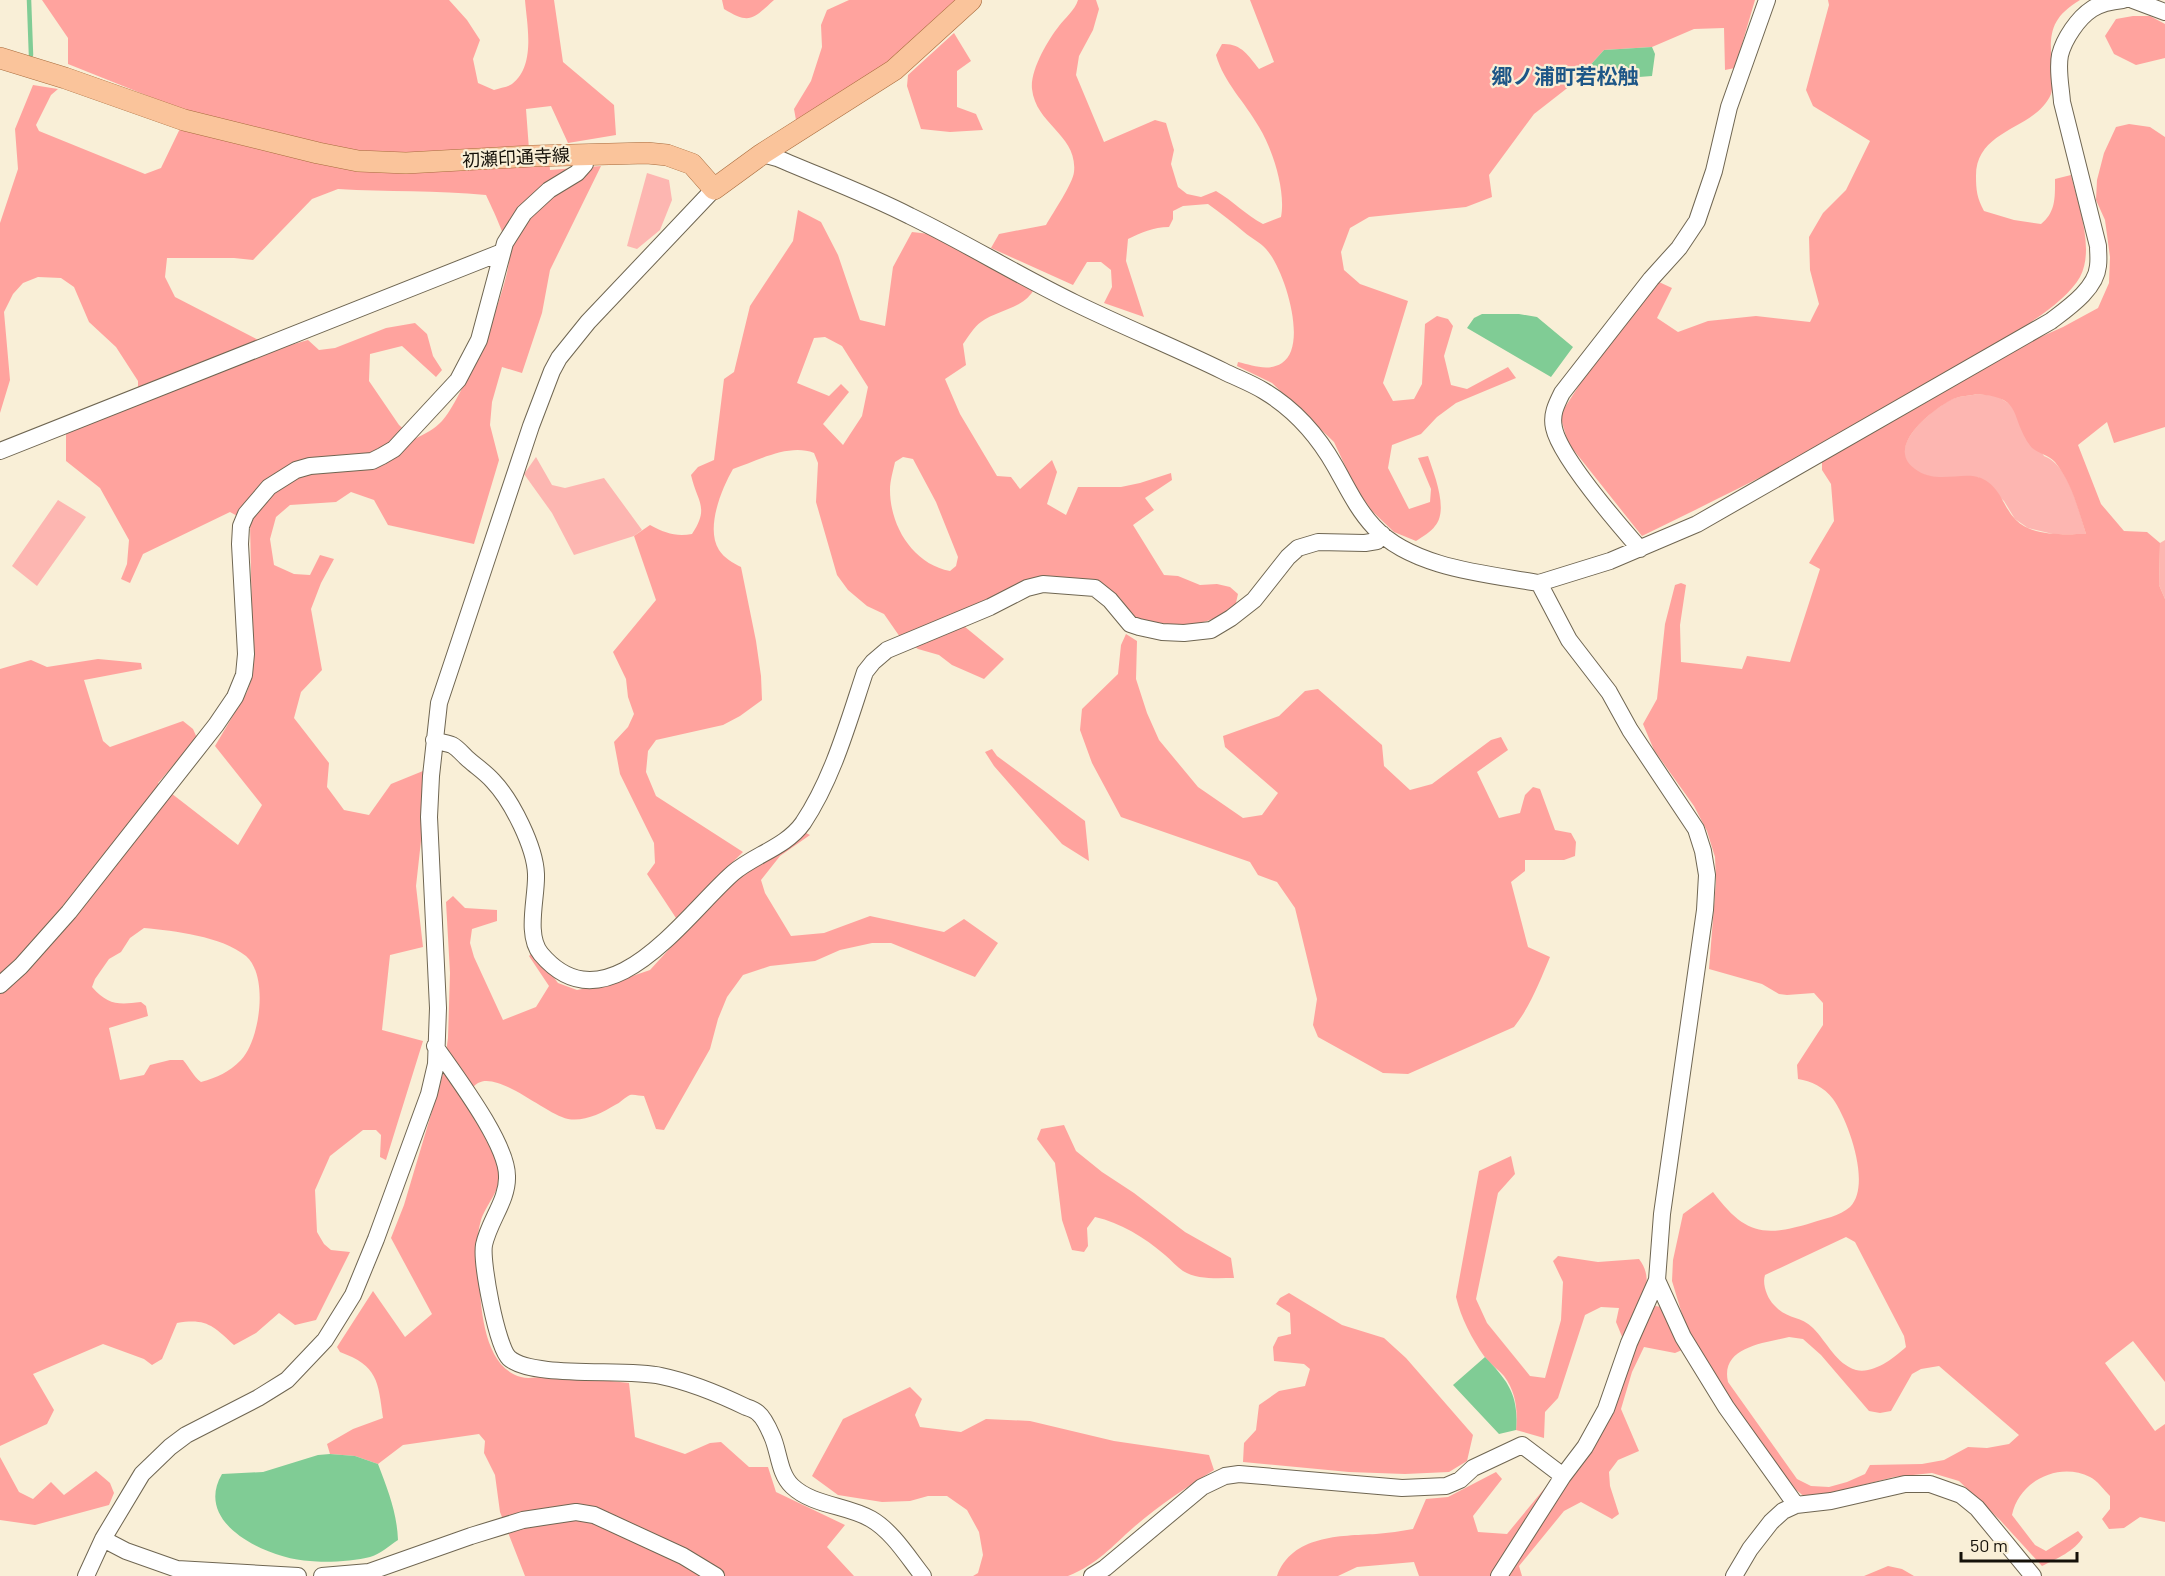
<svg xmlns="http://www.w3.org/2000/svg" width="2165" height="1576" viewBox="0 0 2165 1576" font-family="Barlow,'Noto Sans JP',sans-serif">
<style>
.green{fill:#fdb6b1}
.forest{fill:#ffa39e;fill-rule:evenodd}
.water{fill:#80cc95}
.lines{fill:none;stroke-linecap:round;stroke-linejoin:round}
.stream{stroke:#80cc95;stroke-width:4.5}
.minor-casing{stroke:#6f6652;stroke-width:18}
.major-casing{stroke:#a86b3d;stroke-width:22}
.minor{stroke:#fff;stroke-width:16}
.major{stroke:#fac49b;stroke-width:21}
.labels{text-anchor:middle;stroke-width:4.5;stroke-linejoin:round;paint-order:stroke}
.street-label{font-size:18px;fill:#151109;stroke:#f9efd7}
.quarter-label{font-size:21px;font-weight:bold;fill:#1d5687;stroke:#f9efd7}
</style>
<rect width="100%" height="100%" fill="#f9efd7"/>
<path class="green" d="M647 173 669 180 672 200 660 230 637 249 627 246Z
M1977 394 1997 396 2011 405 2044 456C2069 465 2079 511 2086 534H2053L2028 528 2015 519 2004 501 1978 477C1959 477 1936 482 1918 472 1881 451 1929 412 1950 400 1958 396 1969 396 1977 394Z
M536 457 552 485 565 488 604 478 642 530 634 536 574 555 552 513 524 474Z
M58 500 86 517 37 586 12 566Z
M2165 540V599L2159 585 2160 543Z"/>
<path class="forest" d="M42 0H449L467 20 480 40 473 59 478 83 494 90C499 88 508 87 512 84 536 66 527 25 525 0H554L563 62 614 105 616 135 568 143 551 106 526 109 530 163 549 160 550 170 601 166 550 270 542 313 522 373 502 367 492 402 490 425 499 460 474 544 388 525 374 500 351 492 336 502 290 505 276 517 270 539 274 565 294 574 310 575 320 555 334 559 321 583 311 609 322 670 301 692 294 718 329 763 327 787 344 810 369 815 391 784 423 771 421 841 416 886 423 947 390 955 382 1030 423 1041 386 1160 380 1157 381 1135 376 1130H363L330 1156 315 1190 317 1232 324 1244 331 1250 350 1252 316 1320 295 1325 279 1313 256 1333 234 1345C213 1326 207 1318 177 1323L162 1359 152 1365 144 1359 103 1344 33 1374 54 1410 47 1424 0 1446V669L31 660 47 667 98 659 141 663 142 669 84 680 103 741 110 747 183 721 193 729 197 738 158 783 238 845 262 805 215 746 247 692 253 674 250 523 230 512 143 554 130 583 121 579 127 564 129 540 100 488 66 461V434L138 401V381L116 347 89 322 74 287 61 278 38 277 23 283 13 294 4 312 10 380 0 413V223L18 169 15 129 33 85 58 89 51 95 36 125 39 131 145 174 161 168 188 112 68 64V38ZM338 189C387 192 437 190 486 195 493 210 507 239 509 255 512 282 461 402 442 421 435 429 424 434 415 439L399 425 369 381 370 354 402 346 436 377 442 370 433 356 427 334 415 323 386 328 335 348 319 350 308 340 276 349 175 297 165 277 167 258H234L253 260 312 199ZM144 928C175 931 221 936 246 956 269 976 260 1040 241 1060 228 1073 218 1077 201 1082 193 1076 190 1068 183 1060H170L150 1065 144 1075 120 1080 109 1028 148 1016 146 1006 141 1002C118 1005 108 1005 92 987L95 979 109 959 121 952 130 938Z
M722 0H774C753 19 750 25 724 9Z
M849 0H959L899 57 796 120 794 109 811 81 822 47 821 25 827 10Z
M1078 0H1096L1099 9 1093 30 1079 56 1076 75 1104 142 1155 120 1166 123 1174 150 1171 164 1178 187 1187 194 1201 197 1216 191C1233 201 1246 215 1263 224L1281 217C1286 191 1273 150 1259 127 1245 102 1224 83 1216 55L1222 44C1241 43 1248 55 1259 69L1274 62 1250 0H1755L1735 68 1725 70 1724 28 1694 29 1652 47 1604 50 1575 82 1534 114 1489 175 1492 197 1466 207 1369 217 1350 228 1341 252 1344 270 1360 284 1408 301 1383 383 1393 401 1414 399 1422 384 1425 324 1437 316 1448 319 1453 326 1444 356 1451 385 1467 389 1508 367 1516 378 1456 403 1437 417 1421 434 1392 445 1388 468 1409 509 1430 502 1431 489 1418 458 1428 456C1434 474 1449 510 1435 526 1431 532 1422 537 1416 541L1394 532 1372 511 1355 487 1334 442 1272 383 1237 366 1238 362C1252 365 1268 372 1282 363 1309 346 1284 268 1266 249 1260 242 1251 238 1244 232 1233 223 1221 213 1208 204L1183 206 1173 211V219L1169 227C1153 227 1141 233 1128 239L1126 261 1144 317 1104 303 1112 287 1111 270 1101 262H1087L1073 285 991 248 999 234 1046 225C1053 213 1073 183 1074 172 1078 135 1036 125 1032 89 1030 70 1048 40 1059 26 1065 18 1075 10 1078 0Z
M1828 0H2080C2047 20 2050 37 2052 71 2053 78 2053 87 2051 94 2036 130 1976 128 1976 176 1976 190 1977 198 1984 211L2014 220 2041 224C2056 212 2055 197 2055 179L2071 175C2078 204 2095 249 2080 277 2061 311 1986 349 1951 369 1906 395 1862 422 1817 447 1760 479 1701 507 1642 536L1568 443 1560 415 1587 373 1659 282 1672 288 1657 318 1678 332 1708 321 1756 316 1810 322 1819 304 1810 270 1809 237 1823 213 1846 190 1870 141 1813 106 1806 90 1829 5Z
M2133 16H2150L2165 24V58L2136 65 2114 54 2105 36 2116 19Z
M954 33 971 61 957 71V107L976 114 983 130 950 132 921 129 907 86 908 75Z
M2129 124 2150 127 2165 137V427L2114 443 2107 422 2078 445 2101 504 2124 531 2147 532 2160 543 2159 585 2165 599V1382L2133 1341 2105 1363 2155 1431 2165 1424V1522L2140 1517 2124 1528 2109 1529 2102 1519 2110 1509V1496C2104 1490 2097 1480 2090 1477 2059 1461 2019 1481 2012 1515L2035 1545 2046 1551 2078 1531 2083 1537C2075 1551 2056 1559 2042 1566L2000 1520 1959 1481 1932 1473 1894 1477 1807 1499 1794 1488 1715 1382 1688 1334 1672 1281 1673 1260 1683 1214 1713 1192C1744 1233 1762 1238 1811 1223 1823 1219 1840 1216 1850 1207 1872 1185 1848 1120 1833 1099 1824 1087 1811 1081 1798 1079L1797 1065 1823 1025V1003L1814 993 1787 995 1779 994 1762 984 1709 969 1716 881 1715 857 1707 831 1694 806 1654 750 1643 724 1657 699 1665 624 1675 585 1681 583 1686 585 1680 625 1681 662 1742 669 1747 656 1790 662 1820 569 1809 563 1834 521 1831 484 1822 470V461L1927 402 2018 347 2063 327 2098 308 2109 283 2110 257 2105 220 2096 200 2097 180 2104 153 2116 127ZM1977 394C2023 398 2009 413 2029 444 2034 453 2048 454 2055 462 2072 483 2078 509 2086 534 2064 534 2033 537 2016 520 2002 506 2002 488 1981 478 1963 471 1939 484 1918 471 1882 450 1929 412 1951 400 1958 396 1969 396 1977 394ZM1846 1237 1855 1242 1904 1336 1906 1347C1894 1358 1874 1374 1856 1370 1836 1364 1827 1342 1813 1328 1800 1315 1787 1320 1774 1305 1767 1298 1762 1284 1765 1275ZM1789 1337 1803 1339 1821 1355 1869 1411 1880 1413 1891 1411 1912 1374 1921 1369 1939 1366 2019 1435 2009 1444 1987 1448 1968 1447 1944 1460 1922 1464 1870 1465 1865 1474 1847 1482 1829 1487 1811 1486 1797 1479 1728 1382C1720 1347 1764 1343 1789 1337Z
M798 210 821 222 838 255 860 320 885 326 893 267 912 232 930 234 1033 291C1022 309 997 310 981 322 974 327 968 337 963 344L966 365 945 379 960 414 997 476 1011 477 1020 489 1052 460 1057 472 1047 504 1066 515 1078 487H1121L1140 483 1171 473 1172 480 1145 498 1154 510 1133 525 1164 575 1178 576 1200 585 1217 584 1230 587 1238 594 1235 607C1199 631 1175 626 1134 619L1120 598 1107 589 1046 578 1019 583 953 617 1004 659 984 679 952 665 939 655 918 649 900 637 884 614 867 606 848 590 837 575 816 502 818 463 814 453C789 443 757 461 733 469 722 488 705 528 719 550 724 558 733 563 741 567L756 641 761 676 762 700 740 716 723 725 656 740 648 751 646 772 656 796 743 852 676 918 647 874 655 863 654 843 620 774 614 742 628 727 634 714 628 697 626 679 613 652 656 600 634 536 650 525C665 533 676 537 692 534 710 507 697 502 691 475L698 467 714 460 724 379 734 372 750 306 793 241ZM825 337 842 346 868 387 862 416 843 445 823 424 849 392 841 384 829 396 797 383 814 338ZM903 457 913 459 936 502 958 557 956 566 950 571C913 564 890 526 890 490 890 481 893 471 895 462Z
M1126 634 1137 641 1136 679 1147 713 1159 740 1198 787 1243 818 1262 815 1278 793 1225 747 1223 736 1279 716 1305 691 1318 689 1382 745 1384 766 1410 790 1432 784 1491 740 1501 737 1508 750 1477 772 1499 818 1520 813 1525 795 1533 787 1540 789 1555 830 1571 833 1576 842 1575 856 1564 860H1525V871L1511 882 1528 947 1550 957C1540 981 1530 1007 1514 1027L1408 1074 1383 1073 1318 1037 1313 1025 1317 999 1295 908 1277 882 1258 875 1250 862 1121 817 1092 763 1080 730 1082 709 1118 674 1121 645Z
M992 749 997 756 1085 821 1089 861 1062 844 994 766 985 752Z
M804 832 810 835 780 856 761 880 765 893 791 936 824 933 870 916 944 932 964 919 998 943 975 977 891 943H872L840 950 815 961 770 966 743 975 727 997 718 1019 710 1049 664 1130 656 1129 644 1096C640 1096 634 1094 630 1095 625 1097 620 1103 615 1105 602 1113 584 1122 568 1119 545 1114 499 1071 478 1083 455 1096 494 1149 498 1165 505 1187 487 1202 481 1220 475 1240 478 1258 479 1278 481 1309 484 1367 521 1377 531 1380 546 1375 557 1375 581 1376 605 1381 629 1383L635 1437 685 1454 710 1443 721 1442 749 1467H768L776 1492 845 1525 827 1547 854 1576H525L500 1512 495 1475 484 1453 485 1441 479 1434 403 1445 378 1464 355 1456 330 1454 327 1444 353 1429 383 1418C378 1381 378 1366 340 1352L337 1347 373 1291 405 1337 432 1314 391 1238 404 1205 443 1074 448 1038 450 973 446 902 453 896 465 908 497 910V921L472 929 470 943 474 957 503 1020 536 1007 549 986 529 956 534 951 558 983 577 990 612 983 650 970 692 924 736 879Z
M1064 1125 1076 1151 1102 1172 1134 1193 1185 1232 1231 1258 1234 1278C1218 1278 1197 1280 1183 1271 1177 1267 1171 1260 1165 1255 1144 1237 1121 1223 1095 1217L1087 1228 1088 1246 1084 1252 1072 1250 1062 1220 1055 1163 1037 1139 1041 1129Z
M1511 1156 1515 1174 1498 1193 1476 1299 1487 1323 1530 1376 1545 1378 1561 1320 1563 1282 1553 1261 1558 1256 1598 1262 1639 1259C1659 1284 1635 1315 1623 1339L1616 1322 1619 1308 1601 1307 1585 1315 1558 1398 1545 1412 1544 1438 1516 1430C1518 1410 1516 1392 1504 1376 1498 1369 1490 1364 1484 1356 1472 1339 1461 1318 1456 1297L1479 1171Z
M1289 1293 1342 1325 1384 1338 1406 1358 1473 1435 1467 1461 1449 1472 1405 1474 1349 1472 1243 1462 1244 1443 1256 1430 1259 1405 1279 1391 1305 1386 1310 1369 1304 1364 1274 1361 1273 1347 1278 1337 1291 1334 1290 1313 1276 1304 1280 1298Z
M1655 1306 1662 1307 1682 1350 1675 1353 1644 1347 1632 1372 1621 1409 1639 1451 1618 1460 1609 1472 1610 1486 1619 1514 1612 1519 1581 1502 1564 1511 1519 1566 1522 1576H1419L1414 1562 1357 1567 1338 1576H1277C1292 1535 1340 1536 1376 1534 1389 1533 1401 1531 1413 1529L1426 1499 1448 1497 1496 1472 1502 1479 1473 1516 1478 1532 1507 1534 1549 1483 1560 1492Z
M910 1387 922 1399 915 1415 920 1427 961 1432 986 1419 1030 1421 1114 1441 1209 1455 1214 1470C1186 1488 1159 1505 1134 1527 1111 1547 1098 1564 1068 1576H973L978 1573 983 1555 979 1532 967 1510 947 1496H928L910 1501 882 1502 838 1495 812 1476 843 1419Z
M0 1457 19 1492 33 1499 51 1482 64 1495 96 1471 110 1483 114 1493 109 1505 35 1525 0 1520Z
M1888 1566 1902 1569 1914 1576H1864Z"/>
<path class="water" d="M1652 47 1655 54 1652 76 1575 82 1604 50Z
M1482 314H1519L1537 317 1573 347 1551 377 1467 328 1474 318Z
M1485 1357C1508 1381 1519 1395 1516 1430L1499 1434 1453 1385Z
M330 1454 355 1456 378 1464C388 1490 397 1513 398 1540 389 1546 380 1554 370 1557 355 1561 326 1563 310 1561 270 1559 192 1525 222 1474L263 1472 318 1455Z"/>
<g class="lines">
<path class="stream" d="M29 0 31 55"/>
<defs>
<path id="minor" d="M2133 0 2165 12
M762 154 777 158C821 177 867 194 910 216 966 243 1019 276 1075 303 1124 327 1174 347 1223 371 1237 378 1251 383 1264 391 1294 409 1318 436 1335 466 1347 487 1357 509 1374 527 1412 568 1487 574 1539 583L1569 640 1609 692 1630 730 1696 829 1703 851 1707 875 1705 910 1662 1214 1657 1280 1683 1337 1726 1407 1796 1505
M0 451 502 252
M1640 549C1619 525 1560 457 1554 428 1551 415 1556 405 1562 393L1651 279 1679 248 1697 221 1714 171 1729 107 1767 0
M1539 583 1610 561 1697 524 2051 321C2068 308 2096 289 2098 266 2099 259 2098 252 2098 246L2062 102C2061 87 2057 70 2060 55 2064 39 2078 18 2092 9 2101 3 2113 1 2123 0
M434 740C439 742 447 743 452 745 458 748 464 756 469 760 477 767 486 773 493 781 512 801 535 847 536 874 537 897 525 935 541 954 607 1032 686 914 733 873 754 855 786 847 803 823 833 778 848 723 865 672L873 662 887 650 990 607 1027 588 1043 584 1095 588 1110 600 1130 624 1139 627 1162 632 1184 633 1211 630 1231 618 1254 600 1288 557 1298 548 1318 542 1365 543 1377 541 1382 534
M0 985 21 966 69 912 216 725 235 697 244 675 246 654 240 544 241 526 246 514 269 487 296 470 310 466 372 461 382 456 394 449 458 380 479 340 505 243 524 213 549 190 577 173 585 164 584 155
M435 1046C455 1075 507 1143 507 1176 508 1200 489 1221 484 1245 481 1262 497 1347 509 1358 532 1379 626 1368 661 1376 690 1382 719 1394 746 1407 749 1408 755 1410 758 1413 763 1417 769 1429 772 1436 779 1451 779 1474 792 1486 813 1506 847 1505 871 1519 892 1531 908 1557 923 1576
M103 1539 126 1551 177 1569 298 1576
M86 1576 103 1539 142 1474 170 1447 186 1435 258 1398 287 1380 325 1340 353 1295 376 1239 429 1094 436 1064 438 1008 429 817 431 776 439 703 459 643 531 426 552 371 559 358 588 322 714 189
M322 1576 369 1572 471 1536 523 1520 576 1512 594 1515 683 1556 716 1576
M1092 1576 1105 1568 1202 1487 1225 1476 1239 1474 1402 1488 1446 1486 1460 1480 1473 1468 1522 1445 1563 1476
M1499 1576 1563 1476 1585 1447 1606 1409 1629 1343 1657 1280
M1734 1576 1750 1549 1771 1522 1783 1511 1796 1505 1831 1501 1905 1484H1930L1961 1495 1977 1508 2033 1576"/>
<path id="major" d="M0 58 65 78 184 120 318 153 358 161 406 163 533 156 647 153 667 155 692 164 714 189 762 154 894 70 971 0"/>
</defs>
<use href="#minor" class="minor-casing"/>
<use href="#major" class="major-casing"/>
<use href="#minor" class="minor"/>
<use href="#major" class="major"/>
</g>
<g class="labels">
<g class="street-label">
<text transform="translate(516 158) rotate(-3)" y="6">初瀬印通寺線</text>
</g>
<g class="quarter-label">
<text x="1565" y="84">郷ノ浦町若松触</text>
</g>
</g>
<path d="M1961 1552v9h116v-9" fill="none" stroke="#151109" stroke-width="3"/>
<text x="1970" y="1552" font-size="18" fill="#151109" stroke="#f9efd7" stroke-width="4.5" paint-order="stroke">50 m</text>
</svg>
